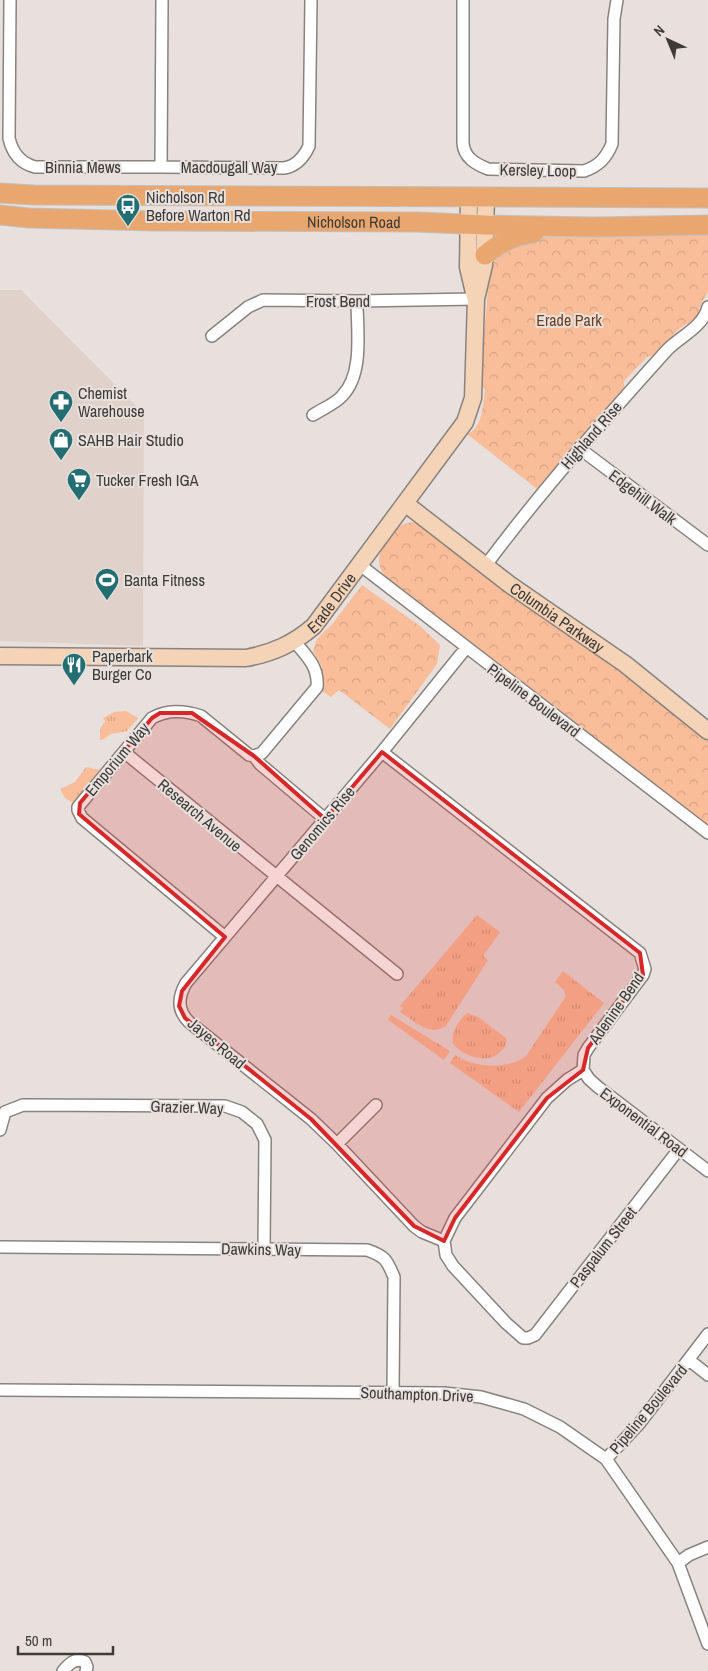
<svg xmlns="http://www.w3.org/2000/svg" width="708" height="1671" viewBox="0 0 708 1671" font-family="'Archivo Narrow',sans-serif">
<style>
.built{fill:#e0d2ca}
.grass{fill:url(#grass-tufts)}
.park{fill:url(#park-crowns)}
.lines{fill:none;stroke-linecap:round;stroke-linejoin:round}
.street-casing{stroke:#89837f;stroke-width:14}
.secondary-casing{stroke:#89837f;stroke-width:19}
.primary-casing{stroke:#c1c0bf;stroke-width:21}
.street{stroke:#fff;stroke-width:11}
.secondary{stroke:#f4d3b7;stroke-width:16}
.primary{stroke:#e9a76f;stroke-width:19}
.marked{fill:#d62828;fill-opacity:0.2;stroke:#d62828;stroke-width:4;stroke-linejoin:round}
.labels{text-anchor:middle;stroke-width:4;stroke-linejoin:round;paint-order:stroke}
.street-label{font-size:16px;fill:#3d3a38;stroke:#e7e0dc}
.poi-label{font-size:16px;fill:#3d3a38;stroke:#e7e0dc;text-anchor:start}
.park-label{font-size:16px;fill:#6f3e1d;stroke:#e7e0dc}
</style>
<defs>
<pattern id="grass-tufts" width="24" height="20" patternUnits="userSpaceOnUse" patternTransform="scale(1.25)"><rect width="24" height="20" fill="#fabd9a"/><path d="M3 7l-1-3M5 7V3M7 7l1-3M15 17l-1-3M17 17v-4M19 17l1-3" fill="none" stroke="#d7a385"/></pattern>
<pattern id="park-crowns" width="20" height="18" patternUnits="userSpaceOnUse" patternTransform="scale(1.25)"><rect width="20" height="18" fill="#fabd9a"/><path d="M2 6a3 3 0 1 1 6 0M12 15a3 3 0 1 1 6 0" fill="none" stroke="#d7a385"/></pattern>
</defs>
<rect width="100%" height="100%" fill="#e7e0dc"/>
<path class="built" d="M0 290H21L144 414 143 646 0 641Z"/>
<path class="grass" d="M126 711 138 718 127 731 111 734 102 740H100V729L105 721 103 718 114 712Z
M86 767 100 770 73 803 65 798 60 789 75 782Z
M477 915 500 932 483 956 488 960 446 1026C429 1037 415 1021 400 1012L403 1008 400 1006Z
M563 971 604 1003 519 1112 450 1063 455 1055C474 1068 508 1070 526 1056L566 996 564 990 555 982Z
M468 1013 478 1017 506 1038C507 1044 505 1048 500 1052 488 1065 463 1056 453 1044 451 1033 458 1020 468 1013Z
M391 1015 450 1051 444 1060 388 1020Z"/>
<path class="park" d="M708 231V292L702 302 696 318 679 329 655 355 647 357 624 381V388L537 489 467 434C483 428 483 404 485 389L480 383 487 301 489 260 534 237 647 236Z
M411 522 419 523 629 675 708 739V826L390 582C375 566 376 555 389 537 396 529 400 524 411 522Z
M362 585 420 626 440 645 437 664 390 729 339 690 331 697 321 690 322 667 313 651 317 639 333 623Z"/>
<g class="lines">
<defs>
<path id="street" d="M10 0 9 138C12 152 20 163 35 167H161
M162 0 161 167 284 168C297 166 304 157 309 146L311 0
M463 0V143C464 158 476 164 488 169L584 171C599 166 606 158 612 144L614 19 617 0
M212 336 248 307 263 300 357 301 476 299
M313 415C322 409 335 404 342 396 364 374 357 330 357 301
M579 448 708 545
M360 565 708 833
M486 565C542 490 604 420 667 350 681 336 703 327 708 307
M124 752 397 974
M382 752 640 953 645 969 643 975 588 1048 584 1055 583 1070
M254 756 260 764 325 819
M225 937 82 818 78 810V807L152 718C166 710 184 710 201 716L249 755 254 756 262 753 317 687C319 667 306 655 294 641
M583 1070 567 1080 547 1098 455 1218 444 1241 446 1255 453 1266 506 1323 523 1338H528L535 1335 679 1149
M583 1070 589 1079 598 1087 708 1171
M0 1130 5 1112 23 1105 225 1106 242 1112 257 1124 265 1140 264 1248
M337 1144 376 1105
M444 1241 422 1232 414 1226 337 1144 311 1119 189 1022C177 1010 178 997 186 983L382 752 466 648
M0 1247 367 1250C385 1256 387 1260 394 1277L393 1392
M689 1360 708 1375
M0 1390 444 1393 481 1397 524 1409 560 1427 606 1459 678 1563 708 1644
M606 1459 639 1424 708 1334
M678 1563 689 1555 708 1547
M63 1671C69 1664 75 1657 85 1662L87 1667 86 1671"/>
<g id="secondary">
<path d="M469 198 468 267 475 297"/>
<path id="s1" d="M406 504 509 584 625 664 708 731"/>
<path id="s2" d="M0 656 246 658C273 653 293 644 314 626L465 422 473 398 476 299 484 265 486 198"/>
</g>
<g id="primary">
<path d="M0 193 34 195 708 198"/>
<path id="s3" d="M0 215 29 218 156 221 418 222 485 225 593 227 708 225"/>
<path d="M485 255C499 243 515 235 534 233"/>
</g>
</defs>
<use href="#street" class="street-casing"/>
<use href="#secondary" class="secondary-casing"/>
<use href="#primary" class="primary-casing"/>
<use href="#street" class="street"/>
<use href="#secondary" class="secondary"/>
<use href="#primary" class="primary"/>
</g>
<path class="marked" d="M160 713H192L254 756 325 819 382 752 640 953 643 975 588 1048 583 1070 547 1098 455 1218 444 1241 414 1226 311 1119 185 1018 179 1006 182 991 225 937 79 814 80 803 152 718Z"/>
<defs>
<symbol id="bus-pin" viewBox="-11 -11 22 30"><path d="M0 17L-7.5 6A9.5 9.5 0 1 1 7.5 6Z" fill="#236e73" stroke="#e7e0dc"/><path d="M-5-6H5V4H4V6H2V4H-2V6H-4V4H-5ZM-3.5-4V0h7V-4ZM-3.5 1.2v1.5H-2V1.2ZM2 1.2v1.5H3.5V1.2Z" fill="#fff"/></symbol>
<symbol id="pharmacy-pin" viewBox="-11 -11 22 30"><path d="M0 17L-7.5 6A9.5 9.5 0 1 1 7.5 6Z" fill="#236e73" stroke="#e7e0dc"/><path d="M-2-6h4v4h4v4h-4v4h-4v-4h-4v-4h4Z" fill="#fff"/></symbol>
<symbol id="shop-pin" viewBox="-11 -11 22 30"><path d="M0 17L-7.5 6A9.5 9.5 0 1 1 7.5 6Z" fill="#236e73" stroke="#e7e0dc"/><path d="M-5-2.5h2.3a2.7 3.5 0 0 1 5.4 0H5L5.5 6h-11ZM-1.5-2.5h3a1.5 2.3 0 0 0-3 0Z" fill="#fff"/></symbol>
<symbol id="supermarket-pin" viewBox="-11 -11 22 30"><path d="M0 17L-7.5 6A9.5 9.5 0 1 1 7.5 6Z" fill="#236e73" stroke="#e7e0dc"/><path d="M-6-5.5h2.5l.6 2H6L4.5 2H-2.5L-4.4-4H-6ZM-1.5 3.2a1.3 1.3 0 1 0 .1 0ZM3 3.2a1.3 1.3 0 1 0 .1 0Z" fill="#fff"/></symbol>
<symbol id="stadium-pin" viewBox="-11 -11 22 30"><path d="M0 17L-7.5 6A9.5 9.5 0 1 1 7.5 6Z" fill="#236e73" stroke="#e7e0dc"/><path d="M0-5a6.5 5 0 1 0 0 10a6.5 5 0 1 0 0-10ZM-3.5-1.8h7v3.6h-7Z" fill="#fff"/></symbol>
<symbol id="restaurant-pin" viewBox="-11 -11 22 30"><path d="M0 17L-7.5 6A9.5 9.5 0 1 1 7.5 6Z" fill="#236e73" stroke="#e7e0dc"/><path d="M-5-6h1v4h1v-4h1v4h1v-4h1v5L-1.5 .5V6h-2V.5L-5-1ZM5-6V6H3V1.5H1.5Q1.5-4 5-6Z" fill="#fff"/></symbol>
</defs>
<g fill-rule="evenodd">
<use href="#bus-pin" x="114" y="192" width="28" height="38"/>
<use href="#pharmacy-pin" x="47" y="388" width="28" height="38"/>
<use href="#shop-pin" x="47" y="426" width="28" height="38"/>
<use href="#supermarket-pin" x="65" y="466" width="28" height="38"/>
<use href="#stadium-pin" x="93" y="566" width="28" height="38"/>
<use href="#restaurant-pin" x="60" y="651" width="28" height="38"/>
</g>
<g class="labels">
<g class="street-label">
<text x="83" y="173">Binnia Mews</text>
<text x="229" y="173">Macdougall Way</text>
<text transform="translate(538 170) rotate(1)" y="6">Kersley Loop</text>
<text dy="6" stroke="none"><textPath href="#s3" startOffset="354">Nicholson Road</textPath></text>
<text x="338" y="307">Frost Bend</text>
<text transform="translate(591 435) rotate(-49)" y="6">Highland Rise</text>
<text transform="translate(643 497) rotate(37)" y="6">Edgehill Walk</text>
<text dy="6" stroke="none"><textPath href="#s2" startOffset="351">Erade Drive</textPath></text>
<text dy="6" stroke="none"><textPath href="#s1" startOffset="189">Columbia Parkway</textPath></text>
<text transform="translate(534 700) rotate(37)" y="6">Pipeline Boulevard</text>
<text transform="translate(117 759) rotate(-50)" y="6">Emporium Way</text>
<text transform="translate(200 815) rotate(40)" y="6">Research Avenue</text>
<text transform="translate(322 823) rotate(-50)" y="6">Genomics Rise</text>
<text transform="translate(616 1008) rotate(-55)" y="6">Adenine Bend</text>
<text transform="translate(217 1043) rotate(40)" y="6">Jayes Road</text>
<text transform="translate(187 1107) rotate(2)" y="6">Grazier Way</text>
<text transform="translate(644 1122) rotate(37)" y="6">Exponential Road</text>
<text transform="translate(603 1247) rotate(-52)" y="6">Paspalum Street</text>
<text transform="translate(261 1249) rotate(1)" y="6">Dawkins Way</text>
<text transform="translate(417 1394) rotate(2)" y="6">Southampton Drive</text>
<text transform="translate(648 1409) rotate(-50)" y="6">Pipeline Boulevard</text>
</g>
<g class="poi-label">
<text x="146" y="203">Nicholson Rd<tspan x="146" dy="18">Before Warton Rd</tspan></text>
<text x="78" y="399">Chemist<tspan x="78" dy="18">Warehouse</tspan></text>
<text x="78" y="446">SAHB Hair Studio</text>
<text x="96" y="486">Tucker Fresh IGA</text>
<text x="124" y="586">Banta Fitness</text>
<text x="92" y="662">Paperbark<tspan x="92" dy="18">Burger Co</tspan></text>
</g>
<g class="park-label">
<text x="569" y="326">Erade Park</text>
</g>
</g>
<g transform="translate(668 40) rotate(316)" stroke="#e7e0dc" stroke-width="4" paint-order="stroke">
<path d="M0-4L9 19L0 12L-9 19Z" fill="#3d3a38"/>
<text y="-8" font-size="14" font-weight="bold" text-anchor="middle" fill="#3d3a38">N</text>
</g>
<path d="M18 1646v8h95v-8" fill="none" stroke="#3d3a38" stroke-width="2.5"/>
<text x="25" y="1646" font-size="15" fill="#3d3a38" stroke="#e7e0dc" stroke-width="4" paint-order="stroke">50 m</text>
</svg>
